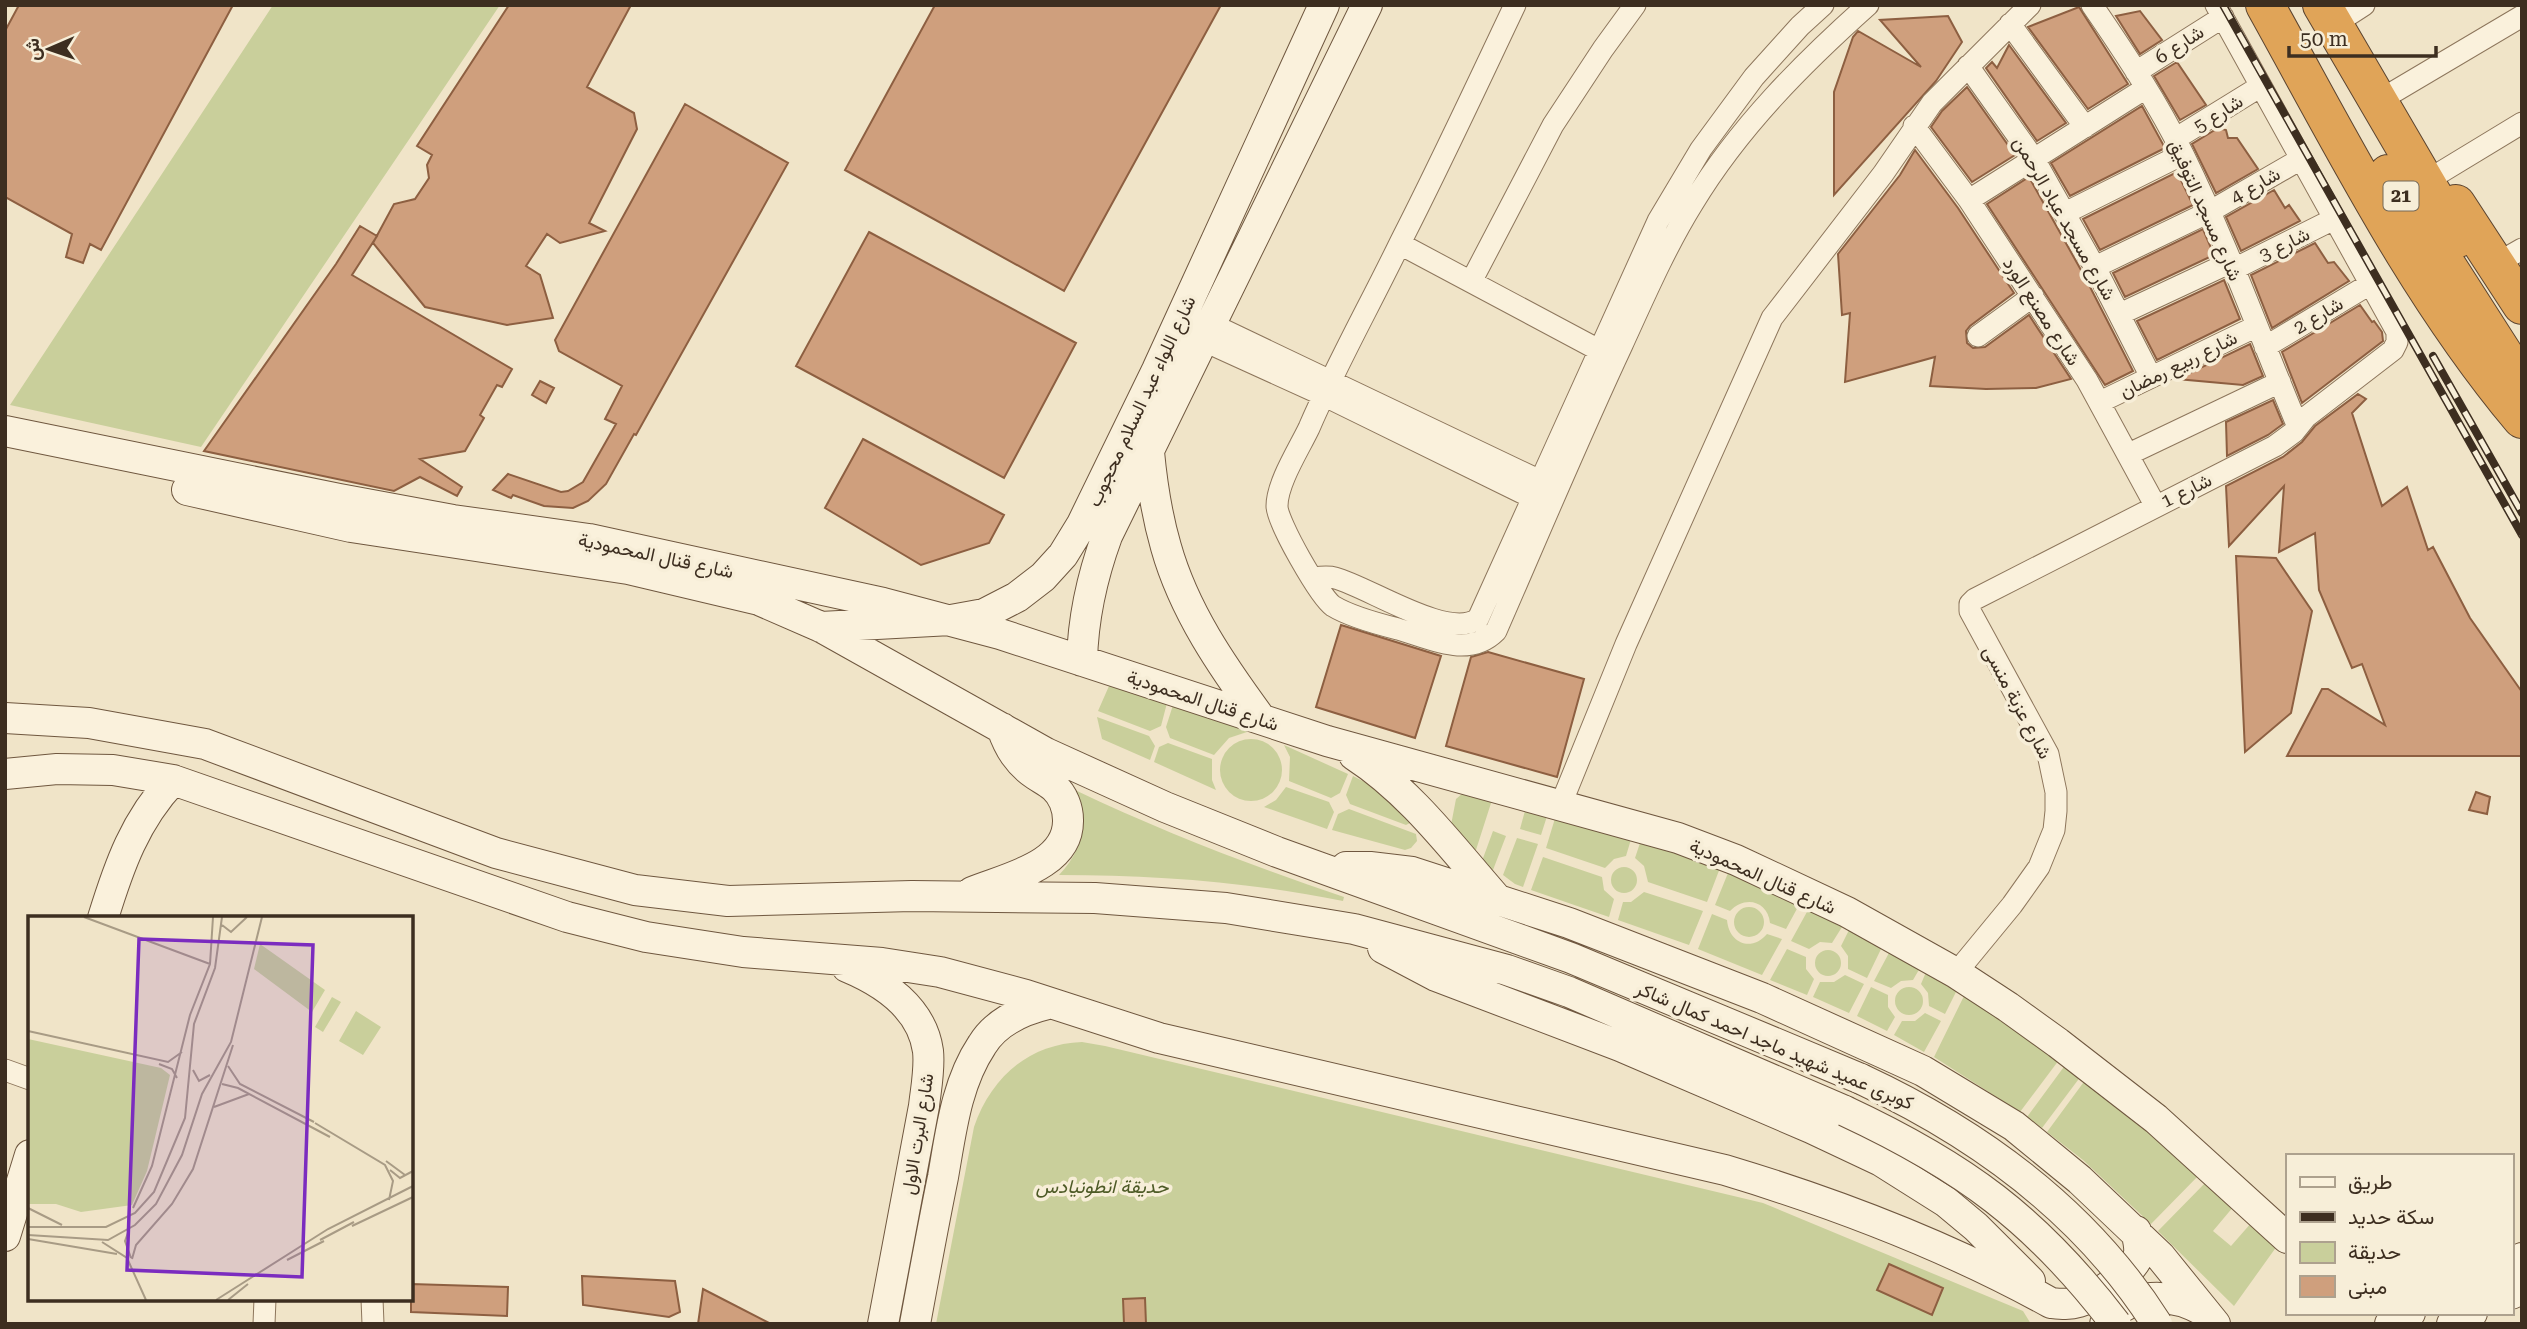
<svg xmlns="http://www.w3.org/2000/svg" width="2527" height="1329" viewBox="0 0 2527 1329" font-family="'Roboto Serif',Vazirmatn,serif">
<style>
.green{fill:#c9cf9b}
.building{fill:#cf9f7d;stroke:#8d5f41;stroke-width:2}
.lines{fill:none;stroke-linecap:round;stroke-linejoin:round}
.street-casing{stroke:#8d765c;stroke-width:23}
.secondary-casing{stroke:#6f573f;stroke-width:32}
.highway-casing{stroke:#5b4430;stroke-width:40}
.street{stroke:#faf1dc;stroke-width:21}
.secondary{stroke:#faf1dc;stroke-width:30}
.highway{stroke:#e0a458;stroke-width:38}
.rail-casing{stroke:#3d2e20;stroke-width:8}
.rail{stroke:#f7eed8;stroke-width:5;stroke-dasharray:16;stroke-linecap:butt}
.secondary-bridge-casing{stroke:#6f573f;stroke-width:32;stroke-linecap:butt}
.secondary-bridge{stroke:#faf1dc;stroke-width:30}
.labels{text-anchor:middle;stroke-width:7;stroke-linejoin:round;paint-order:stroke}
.shield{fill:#f7eed8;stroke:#756857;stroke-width:2}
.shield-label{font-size:18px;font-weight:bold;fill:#3d2e20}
.street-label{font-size:19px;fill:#3d2e20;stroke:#f7eed8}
.park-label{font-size:19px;font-style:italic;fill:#4d5a26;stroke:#f7eed8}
.inset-road{fill:none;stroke:#a89b85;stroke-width:2}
.view{fill:#7b2cbf;fill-opacity:0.15;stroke:#7b2cbf;stroke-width:3.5}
.inset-edge{fill:none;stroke:#3d2e20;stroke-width:3.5}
</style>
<rect width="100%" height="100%" fill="#f0e4c8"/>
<path class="green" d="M273 5H500L201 447 10 405Z
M1109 686 1167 703 1161 726 1150 731 1098 711Z
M1173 705 1250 731 1229 738 1214 755 1170 738 1166 727Z
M1097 717 1149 736 1155 746 1150 760 1102 739Z
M1220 770a31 31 0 1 1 62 0a31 31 0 1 1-62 0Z
M1168 743 1212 759V780L1216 790 1154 762 1159 747Z
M1284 745 1348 774 1340 793 1331 798 1289 781 1290 757Z
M1353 776 1382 791 1412 822 1406 825 1350 804 1346 795Z
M1286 787 1329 802 1334 812 1327 829 1264 807 1276 800Z
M1075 790C1163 832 1252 866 1344 897L1343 901C1249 882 1155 875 1059 875 1082 851 1091 820 1075 790Z
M1463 793 1492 800 1475 853 1451 825 1456 799Z
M1526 807 1548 813 1541 835 1520 829Z
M1349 809 1416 834 1417 841 1411 848 1405 850 1332 830 1338 814Z
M1556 815 1632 836 1626 856 1614 859 1605 868 1546 848Z
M1493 831 1506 836 1493 870 1482 861Z
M1517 838 1538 844 1523 887 1515 884 1503 875Z
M1641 840 1720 868 1707 902 1648 882 1644 866 1635 858Z
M1543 857 1602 877 1604 890 1614 899 1609 917 1531 890Z
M1611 880a13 13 0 1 1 26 0a13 13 0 1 1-26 0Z
M1728 873 1799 905 1786 929 1770 923C1768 901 1745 895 1730 911L1715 905Z
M1644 892 1703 911 1689 945 1618 920 1623 902H1631Z
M1734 922a15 15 0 1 1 30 0a15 15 0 1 1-30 0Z
M1808 910 1842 927 1832 943 1820 942 1809 949 1791 941Z
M1712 914 1727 920C1729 944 1752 952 1767 934L1782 939 1762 975 1698 949Z
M1849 930 1882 947 1867 978 1848 969V956L1841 946Z
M1787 949 1806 957V969L1814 979 1807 995 1770 980Z
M1815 963a13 13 0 1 1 26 0a13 13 0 1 1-26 0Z
M1890 951 1920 968 1913 980 1901 981 1891 988 1874 981Z
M1926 972 1957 990 1945 1014 1929 1006 1928 993 1921 984Z
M1845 975 1864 984 1849 1013 1813 997 1820 982H1834Z
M1871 987 1888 995V1007L1895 1017 1887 1031 1857 1016Z
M1895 1001a14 14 0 1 1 28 0a14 14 0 1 1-28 0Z
M1965 994 2059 1060 2020 1112 1934 1057Z
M1925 1013 1941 1021 1924 1052 1894 1035 1902 1021H1915Z
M1082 1042 1105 1046 1763 1203 2023 1311 2031 1324H936L974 1127C991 1078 1028 1044 1082 1042Z
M2066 1064 2081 1076 2042 1128 2027 1117Z
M2086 1079 2201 1173 2151 1224 2083 1160 2047 1132Z
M2208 1180 2234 1206 2213 1231 2231 1246 2252 1222 2277 1246 2234 1306 2158 1231Z"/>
<path class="building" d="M19 5H233L101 250 90 244 83 263 66 257 72 234 5 197V31Z
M509 5H631L587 87 634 113 637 129 589 223 605 231 560 243 547 234 526 266 540 275 553 318 507 325 425 307 373 243 394 204 415 199 429 178 427 165 432 155 417 146Z
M935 5H1221L1064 291 845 170Z
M2079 7 2128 84 2088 109 2028 27Z
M2140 11 2162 40 2140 54 2116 16Z
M1948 16 1962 42 1936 81 1834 195V92L1853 37 1858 31 1921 67 1880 20Z
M2009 45 2066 123 2037 141 1986 68 1992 62 1997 68Z
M2177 62 2206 105 2180 120 2154 76Z
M1967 87 2015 155 1972 182 1931 127 1942 111Z
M685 104 788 163 636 435 634 434 606 484 588 501 573 508 544 506 513 495 511 498 493 490 508 474 561 492 568 491 583 482 616 424 605 419 622 386 559 351 555 340Z
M2142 106 2165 148 2070 196 2051 163Z
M2218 128 2226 130 2228 138H2237L2258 169 2216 193 2192 144Z
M1915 150 1958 208 2014 293 1970 326 1966 331 1967 343 1973 348 1985 347 2029 315 2071 379 2036 388 1986 389 1930 386 1935 357 1845 382 1850 313 1842 315 1838 254 1900 175Z
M2177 172 2193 205 2100 250 2083 219Z
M2029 177 2086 279 2133 371 2105 385 1987 204Z
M2274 190 2285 208 2289 205 2300 221 2241 251 2226 217Z
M360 226 377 236 352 275 512 369 502 387 497 385 480 415 484 418 465 451 420 459 462 487 457 496 420 477 394 491 204 451 336 264Z
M2203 229 2214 255 2125 297 2113 273Z
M869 232 1076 343 1004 478 796 366Z
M2315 243 2328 263 2334 262 2349 281 2272 328 2251 275Z
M2224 280 2240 319 2157 360 2137 321Z
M2360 305 2372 322 2374 321 2382 332 2383 341 2302 403 2282 352Z
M2250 344 2263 376 2243 385 2177 379Z
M540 381 554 388 546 403 532 395Z
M2358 394 2366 399 2352 413 2382 506 2407 487 2428 550 2433 547 2470 618 2522 692V756H2287L2322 689H2328L2385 725 2362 664 2352 668 2319 590 2315 533 2279 552 2284 486 2229 546 2226 486 2283 457 2302 442 2315 426Z
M2273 400 2283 424 2268 435 2227 456 2226 422Z
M863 439 1004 515 989 543 921 565 825 508Z
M2236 556 2276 558 2312 611 2291 713 2245 752Z
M1341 625 1441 656 1415 738 1316 707Z
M1488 652 1584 679 1557 777 1446 746 1471 657Z
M2476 792 2490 797 2487 814 2469 810Z
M1889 1264 1943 1288 1932 1315 1877 1290Z
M582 1276 675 1281 680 1312 669 1317 583 1305Z
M411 1284 508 1287 507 1316 411 1312Z
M703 1289 771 1324H698Z
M1145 1298 1146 1324H1124L1123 1299Z"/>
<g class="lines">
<defs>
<path id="street" d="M1515 5C1477 85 1440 165 1400 243 1370 305 1336 365 1309 428 1299 449 1277 483 1277 506 1277 522 1320 597 1333 606 1351 617 1378 624 1398 629 1430 638 1468 659 1496 631 1538 535 1578 439 1622 345 1644 297 1665 248 1693 203 1739 127 1802 64 1868 5
M2092 5C2125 53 2158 103 2184 156 2227 244 2260 336 2298 427
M2347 16 2364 5
M2010 24 2085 127
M1968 66 2034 159 2098 273 2151 377
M2136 72 2223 17
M2392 93 2522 16
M1914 126 1969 200 2087 380 2155 505
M2175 139 2261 86
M2438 174 2522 123
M1969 200 2146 88
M2065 213 2183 154
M1400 244 1610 356
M2494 265 2522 249
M2095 267 2209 212 2301 159
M2234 269 2334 219
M1472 280 1553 125 1603 49 1635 5
M2120 314 2231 262
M1211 324 1555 488
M1978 336 2033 296
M1202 340 1323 395 1545 504
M2265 347 2370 284
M2100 402 2257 326
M2129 454 2280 382
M1313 578C1321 577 1328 576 1335 578 1369 587 1447 640 1478 619L1658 221 1701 149 1754 77 1800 26 1823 5
M1561 804 1626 644 1772 318 1883 174 1932 103 2030 5
M1956 973 2012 905 2039 867 2054 830 2056 811V792L2048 754 1970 611V604L1975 599 2275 446 2294 432 2306 417 2393 350 2397 342V332L2216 5
M5 1070 30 1079
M372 1299 373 1324
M264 1324 265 1299"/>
<path id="secondary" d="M5 431 339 499 453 520 589 539 883 603 1000 634 1327 741 1678 838 1736 860 1847 912 1956 973 2008 1007 2058 1043 2156 1119 2287 1238
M1149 452C1152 484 1157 516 1166 547 1184 611 1222 666 1261 719
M187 490 351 527 628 569 759 600 821 627 1046 753 1165 807 1277 852 1571 958 1861 1079
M821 627 951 620 984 614 1017 597 1043 577 1063 555 1082 524 1157 370 1324 5
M1082 661C1083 617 1092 577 1107 536L1367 5
M5 718 89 723 205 744 496 853 635 890 728 901 912 896 1095 898 1226 908 1354 929 1507 970 1569 992 1845 1111
M1354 755C1411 792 1452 848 1496 898
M5 774 57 769 113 770 173 780 567 917 646 937 743 952 882 963 940 972 1026 995 1159 1038 1725 1170C1838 1204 1948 1246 2051 1303 2061 1304 2069 1305 2079 1302 2096 1297 2134 1272 2139 1254 2140 1246 2138 1239 2136 1231
M1346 867H1370L1412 872 1569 923 1762 998 1923 1071 2014 1126 2080 1180 2160 1256 2215 1324
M972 892C1006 878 1069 866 1068 820 1068 808 1063 795 1054 787 1048 782 1042 779 1036 775 1018 763 1009 748 1002 728
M103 918C119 866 135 820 173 780
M1383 948 1436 976 1620 1046 1811 1128 1881 1161 1946 1202 1976 1227 2030 1281
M847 967C883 982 922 1008 928 1051 930 1069 926 1088 924 1106L883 1324
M5 1236 30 1155
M2511 1263 2522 1258
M2511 1294 2522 1289
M915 1324C924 1275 933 1226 943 1177 951 1132 956 1084 982 1045 996 1022 1023 1010 1048 1004
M2105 1324C2128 1290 2172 1293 2204 1311
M2390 1324 2410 1313
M2452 1324 2472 1313"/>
<path id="highway" d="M2265 5C2344 147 2417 294 2522 419
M2322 5 2458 238
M2388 174 2518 377
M2456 204 2522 305"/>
</defs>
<use href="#street" class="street-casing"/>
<use href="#secondary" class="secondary-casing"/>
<use href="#highway" class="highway-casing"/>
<use href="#street" class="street"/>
<use href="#secondary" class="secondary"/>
<use href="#highway" class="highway"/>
<defs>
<path id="rail" d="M2223 5 2522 535
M2433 356 2522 513"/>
</defs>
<use href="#rail" class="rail-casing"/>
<use href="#rail" class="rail"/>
<defs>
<path id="secondary-bridge" d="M1861 1079C1979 1134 2086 1212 2157 1324
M1845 1111C1963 1166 2036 1219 2116 1324"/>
</defs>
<use href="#secondary-bridge" class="secondary-bridge-casing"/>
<use href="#secondary-bridge" class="secondary-bridge"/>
</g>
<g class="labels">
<rect class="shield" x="2383.5" y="181.5" width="35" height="29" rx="5"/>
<g class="shield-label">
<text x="2401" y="202">21</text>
</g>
<g class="street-label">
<text transform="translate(2179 44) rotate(-33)" y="7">شارع 6</text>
<text transform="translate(2218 113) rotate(-32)" y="7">شارع 5</text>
<text transform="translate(2255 185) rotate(-30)" y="7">شارع 4</text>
<text transform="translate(2206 210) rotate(66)" y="7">شارع مسجد التوفيق</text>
<text transform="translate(2065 218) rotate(60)" y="7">شارع مسجد عباد الرحمن</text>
<text transform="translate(2284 244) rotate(-26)" y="7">شارع 3</text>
<text transform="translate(2042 311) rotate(57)" y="7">شارع مصنع الورد</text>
<text transform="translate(2318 315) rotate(-31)" y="7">شارع 2</text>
<text transform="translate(2178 364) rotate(-26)" y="7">شارع ربيع رمضان</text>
<text transform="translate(1141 401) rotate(-65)" y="7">شارع اللواء عبد السلام محجوب</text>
<text transform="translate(2186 490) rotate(-26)" y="7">شارع 1</text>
<text transform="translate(656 555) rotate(12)" y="7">شارع قنال المحمودية</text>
<text transform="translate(1203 700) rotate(18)" y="7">شارع قنال المحمودية</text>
<text transform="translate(2018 702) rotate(62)" y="7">شارع عزبة منسى</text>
<text transform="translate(1763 876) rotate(24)" y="7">شارع قنال المحمودية</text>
<text transform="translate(1775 1045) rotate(23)" y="7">كوبرى عميد شهيد ماجد احمد كمال شاكر</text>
<text transform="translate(917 1134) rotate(-81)" y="7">شارع البرت الاول</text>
</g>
<g class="park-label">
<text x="1102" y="1193">حديقة انطونيادس</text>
</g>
</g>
<g transform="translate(28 916)">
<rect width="385" height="385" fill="#f0e4c8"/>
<path d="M232 28 297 74 284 96 226 53ZM304 81 313 86 295 116 287 111ZM328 95 353 111 335 139 311 125ZM0 123 133 152 142 159 119 255 104 289 53 296 28 288H0Z" fill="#c9cf9b"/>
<path class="inset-road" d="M56 1 182 48M194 9 203 16 219 1M0 115 140 146 154 136M131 148 144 153 149 162M200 150 212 168 286 206M165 154 171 165 182 159M194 168 210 172 302 221M186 191 221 178M287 207 357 249 365 265 361 284M358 245 377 259M362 254 372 262 385 255M0 292 34 309M105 292 124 250 162 99 182 48 185 1M324 310 385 281M0 311H78L107 297 126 276 157 202 166 108 187 52 194 1M101 314 97 325 103 342M0 319 80 324 107 309 128 288 154 239 174 178 203 126 234 1M0 323 89 338M292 324 326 306M74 326 99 342 118 384M104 343 108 329 144 288 165 253 205 129M259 344 296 325M188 384 300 313 385 270M200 384 220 368"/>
<path class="view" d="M111 23 285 29 274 361 99 354Z"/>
<rect width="385" height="385" class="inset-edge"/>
</g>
<rect width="2527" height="1329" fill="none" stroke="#3d2e20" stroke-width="14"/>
<rect x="2286" y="1154" width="228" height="161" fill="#f7eed8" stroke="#ada18e" stroke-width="2"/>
<rect x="2300" y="1177" width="35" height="10" fill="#faf1dc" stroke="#ada18e" stroke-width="2"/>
<text x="2348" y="1189" font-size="21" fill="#3d2e20">طريق</text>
<rect x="2300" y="1212" width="35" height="10" fill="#3d2e20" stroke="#ada18e" stroke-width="2"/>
<text x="2348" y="1224" font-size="21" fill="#3d2e20">سكة حديد</text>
<rect x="2300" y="1242" width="35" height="21" fill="#c9cf9b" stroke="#ada18e" stroke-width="2"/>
<text x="2348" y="1259" font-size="21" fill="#3d2e20">حديقة</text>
<rect x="2300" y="1276" width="35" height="21" fill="#cf9f7d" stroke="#ada18e" stroke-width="2"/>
<text x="2348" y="1294" font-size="21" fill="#3d2e20">مبنى</text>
<g transform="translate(49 49) rotate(268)" stroke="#f7eed8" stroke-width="5" paint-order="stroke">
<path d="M0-5L12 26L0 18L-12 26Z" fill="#3d2e20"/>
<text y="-10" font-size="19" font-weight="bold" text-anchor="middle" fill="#3d2e20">ش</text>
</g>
<path d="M2289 46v10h147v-10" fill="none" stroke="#3d2e20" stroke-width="3.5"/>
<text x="2300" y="46" font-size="21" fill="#3d2e20" stroke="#f7eed8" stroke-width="5" paint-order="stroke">50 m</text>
</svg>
